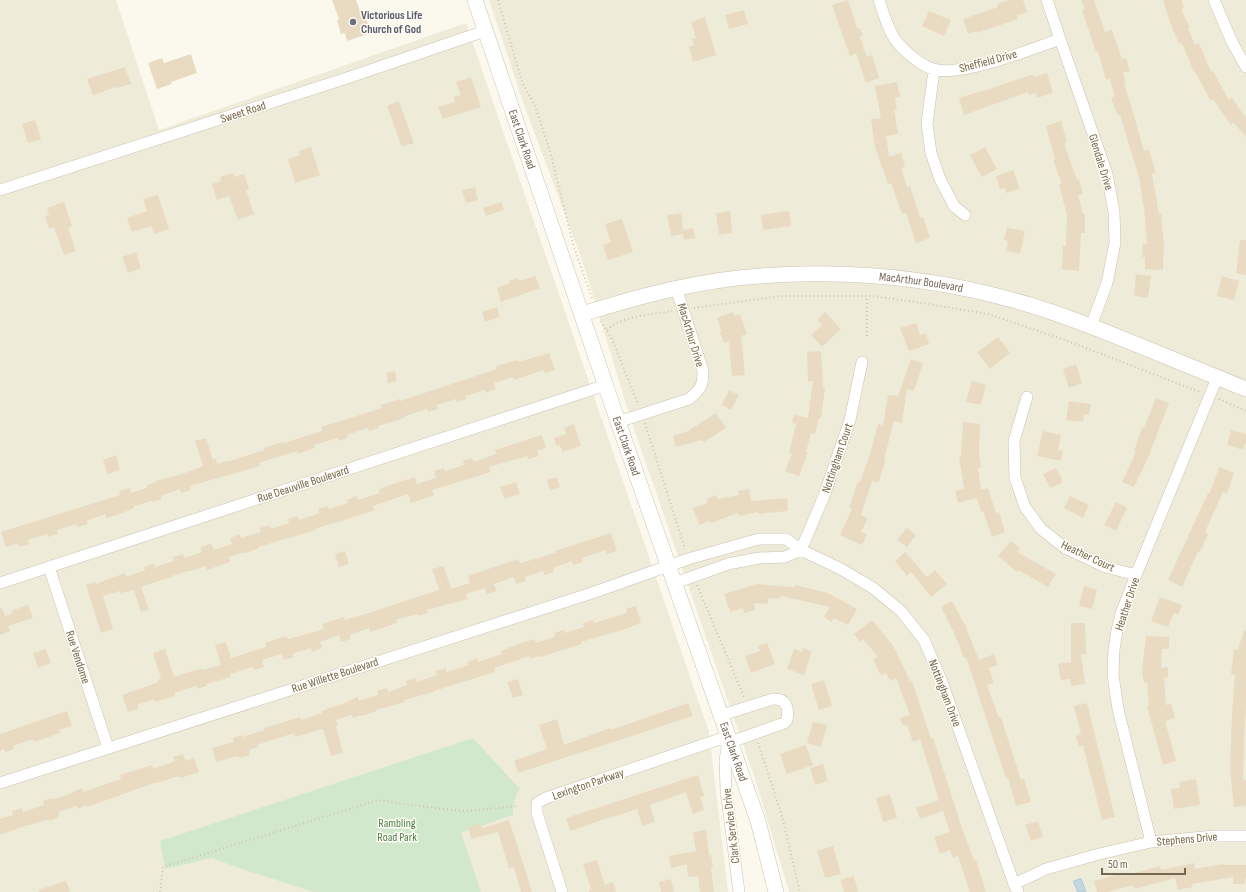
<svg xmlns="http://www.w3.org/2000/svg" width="1246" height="892" viewBox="0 0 1246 892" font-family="'Sofia Sans Condensed',sans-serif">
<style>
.residential{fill:#efebd9}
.green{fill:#d1e8cc}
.water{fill:#c3d8e4;stroke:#aac4d5}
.building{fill:#e9dbc2}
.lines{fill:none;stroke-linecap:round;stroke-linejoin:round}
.street-casing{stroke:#cbc2b0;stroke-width:12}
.secondary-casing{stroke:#cdc3af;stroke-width:16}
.path{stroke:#d4c4aa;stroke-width:2;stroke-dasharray:1 3;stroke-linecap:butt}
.street{stroke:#fff;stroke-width:11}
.secondary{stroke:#fff;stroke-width:15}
.worship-dot{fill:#6b7280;stroke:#fefcf4;stroke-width:1.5}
.labels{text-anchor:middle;stroke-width:3;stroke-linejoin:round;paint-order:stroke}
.worship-label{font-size:12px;font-weight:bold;fill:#5b616d;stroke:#fefcf4;text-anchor:start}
.street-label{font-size:12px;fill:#756651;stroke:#fefcf4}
.park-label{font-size:12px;fill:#517f4d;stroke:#fefcf4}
</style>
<rect width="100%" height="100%" fill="#fbf9ed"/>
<path class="residential" d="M0 0H116L159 130 466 23 709 732 728 892H481L460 832 513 815V805L516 794 473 738 165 869 212 858 238 868 313 892H0Z
M489 0H1246V892H789L756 782 631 420 582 260 524 105Z"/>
<path class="green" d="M473 738 520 789C514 797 513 806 513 815L461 833 481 892H313L238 868 212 858 165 869 160 841Z"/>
<path class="water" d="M1079 879H1081L1086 892H1078L1074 883V881Z"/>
<path class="building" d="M332 0H356L360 11 363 10 368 24 366 25 368 34 347 41 345 33 341 34 337 20 339 19Z
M848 0 857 28H860L863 36 860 37 867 57 872 55 879 78 866 83 856 53 850 56 832 5Z
M1009 0H1023L1027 12 1017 15 1018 19 977 33 976 31 968 34 963 19 998 7 997 4Z
M1081 0H1094L1105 32 1112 30 1122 59 1126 58 1130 71 1123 73 1126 83 1124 84 1132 109 1144 151 1149 150 1156 173 1152 174 1159 214H1161L1164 245 1163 270 1145 269V257H1142L1143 243 1147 244 1144 205H1143L1139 177 1120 115 1118 116 1111 98 1115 97 1110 79 1106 80 1098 51 1096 52 1082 10 1085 9Z
M1163 0H1181L1184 8 1181 9 1190 28 1188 29 1195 45 1199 43 1211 72 1213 71 1229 100 1232 98 1246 118V137L1234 123 1231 125 1213 99 1210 100 1195 71 1194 72 1182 43 1179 44 1170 22Z
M744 10 748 24 729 29 725 15Z
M929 11 951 20 944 36 922 26Z
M705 17 716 55 693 62 689 47 694 45 692 39 696 38 691 22Z
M191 54 197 73 171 82 172 84 157 89 148 63 162 58 164 63Z
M125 67 131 84 117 88 116 87 93 95 87 79Z
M1047 73 1053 93 1037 98 1036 93 1029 95 1028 92 964 115 959 98 981 91V92L1033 74V77Z
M471 77 481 107 443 119 438 107 455 102 453 97 461 95 456 82Z
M897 82 900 97 895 98 897 110H894L898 134 886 136 889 157 901 153 905 167 901 168 907 187 910 186 920 218 923 217 930 238 916 243 906 213 902 214 891 183 888 184 875 147 871 119 881 118 875 86Z
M399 101 414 143 402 147 387 106Z
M35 120 41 139 28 143 22 124Z
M1061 121 1067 142 1064 143 1077 180 1079 179 1083 194 1078 195 1083 214H1085V233H1081L1079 271 1062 269 1063 246H1066L1067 215 1059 185 1062 184 1053 160 1055 159 1046 126Z
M311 147 320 175 295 183 288 159 300 155 299 151Z
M985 147 997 169 982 177 970 155Z
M1013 170 1020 189 1006 193 1005 188 1000 189 996 176Z
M233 173 234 177 244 174 249 189 246 190 254 214 238 220 229 196 217 200 212 184 221 181 220 177Z
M475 187 478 200 466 203 462 190Z
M158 195 169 229 154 234 151 226 132 232 127 218 147 211 143 199Z
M64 202 72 226 68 228 76 251 64 255 54 227 49 229 45 217 49 215 47 208Z
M501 202 504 210 486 216 483 208Z
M730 211 732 233 719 235 716 213Z
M789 211 791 226 763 230 761 215Z
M681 213 683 230 693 228 695 238 684 240 683 234 671 236 667 215Z
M622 219 633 252 608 260 603 245 611 242 605 224Z
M1007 228 1025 231 1020 254 1006 251 1008 241 1004 240Z
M1240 240H1246V275L1236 273Z
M136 252 141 268 128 273 122 257Z
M1136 274 1151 276 1148 298 1134 296Z
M535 276 540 288 501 302 497 288 510 283 509 281 518 278 519 281Z
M1222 276 1239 281 1234 300 1217 296Z
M497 307 500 317 485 322 482 312Z
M733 312 735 316 740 314 747 334 741 336 745 375 732 376 729 341 724 343 720 333 722 332 717 318Z
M825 312 841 329 822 347 811 335 822 325 817 320Z
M916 323 920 335 926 333 929 344 909 351 900 328Z
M998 337 1010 353 990 369 977 352Z
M821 351 823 387 825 388 821 418H819L815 434 811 433 806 452H808L799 476 785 471 792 454 789 453 796 424 792 423 794 415 808 418 813 381H808L807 352Z
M549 353 555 370 545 373 544 370 514 380 513 377 494 383 496 389 486 393 485 390 465 396 466 399 456 402V399L437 405 438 409 428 412 427 409 405 416V418L378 426 379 428 369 431 368 428 347 435 348 438 338 441V438L314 445 315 448 297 454V451L259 463 260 466 190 486 191 490 181 493 180 489 161 496 162 499 152 502V501L134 506V508L117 515 106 518 105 514 86 521 88 524 78 527 76 524 57 530 58 534 48 537 47 534 28 540 29 544 19 547 18 543 6 547 1 532 120 495 119 491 130 488 131 493 147 488V485L156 482V481L185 473 203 466 195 441 206 438 213 460 216 459 217 464 227 461V462L265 450 264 448 283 442 284 443 322 431 321 427 382 408 381 405 400 399V401L497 369 496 366 510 362 518 360 519 362Z
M911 359 923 363 914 391 907 389 902 423 894 421 884 459 886 460 878 483 872 481 861 515 868 518 861 532 867 534 862 545 840 535 852 509 849 508 858 481 860 482 870 454 878 424 883 425 888 395 898 396Z
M1076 364 1082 383 1069 388 1063 369Z
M395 371 397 381 388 384 386 373Z
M972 381 986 385 981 405 966 402Z
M729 390 739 395 731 410 722 405Z
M1156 398 1169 403 1148 458 1134 487 1122 482 1136 452 1134 451 1142 427 1144 428Z
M1069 401 1091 404 1089 415 1084 414 1083 422 1066 420Z
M716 413 726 428 704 442 702 440 676 447 673 436 688 431Z
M963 422 980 424 979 452 981 467 978 468 981 490 988 488 996 513 999 512 1005 532 992 537 983 511 981 512 977 498 958 503 955 491 964 488 959 457H961Z
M574 424 581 446 562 452 560 445 557 447 554 438 566 434 564 428Z
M1231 430 1246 434V444H1245L1243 450 1227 445Z
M1043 431 1061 435 1058 450 1063 451 1061 461 1037 456Z
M542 435 546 448 537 451 539 456 528 459 527 456 489 467 491 472 432 490 434 495 411 503 408 494 373 506 375 510 333 524V523L315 529 316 530 258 547 259 548 246 553 245 552 229 557 230 562 207 570 206 566 188 572V571L172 576V577L143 586 141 587 149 610 141 612 134 590 120 593V591L103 596 113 629 101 633 86 585 95 582 96 584 125 573 126 577 145 570 144 567 154 563 155 567 174 561 173 557 183 554 184 558 202 552 200 547 211 544 214 550 232 544 230 538 240 534 241 538 261 532 260 528 270 525 271 529 289 523 288 519 297 516 299 520 319 513 318 509 328 506 329 509 348 503 347 500 356 496 358 500 380 493 379 490 384 487 415 477 417 484 436 478 434 471 444 468 445 471 464 465 463 461 472 458 474 462 496 454 495 450Z
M116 455 120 470 108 474 103 460Z
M1219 467 1234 473 1227 493 1223 492 1205 532 1208 534 1200 552 1198 551 1182 587 1168 580 1208 493H1210Z
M1056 468 1062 479V483L1050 488 1043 474Z
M557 477 560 487 550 490 547 480Z
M516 482 520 494 505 499 500 487Z
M749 489 751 501 787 498 788 511 758 514V512L739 516 738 513 711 523 710 521 699 525 693 508 708 503 707 499 716 495 718 499 739 495 738 491Z
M1070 496 1089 505 1083 518 1064 508Z
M1116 502 1127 508 1116 531 1104 525Z
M907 528 916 535 907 547 897 540Z
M611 533 617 551 607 554 606 550 582 558 583 562 573 565 572 561 553 568 554 572 544 575 543 571 525 577 526 581 516 584 514 577 494 584 497 591 487 594 485 588 466 594 468 599 427 610 428 613 418 616 417 614 396 620 397 623 370 632 369 628 350 635 351 639 341 642 339 635 320 642 322 648 312 652 311 648 292 654 294 657 284 660 282 654 262 660 264 667 254 670 253 667 230 674 231 677 206 684 207 686 197 689 196 686 174 693 175 696 155 702V699L137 705 138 709 128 712 122 695 159 682 158 680 161 679 153 653 165 649 174 677 192 671 201 669 202 670 221 665 215 645 226 642 231 658 266 647 265 643 286 636 288 639 307 634 324 629 322 624 344 617 345 620 365 614 439 590 432 569 444 566 451 589 470 583 468 576 497 566 519 559 520 563 539 558 556 552 555 551Z
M1011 541 1020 548 1017 552 1056 574 1048 587 1018 570 1017 572 998 556Z
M345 551 349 564 339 567 335 554Z
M905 552 927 577 935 570 947 584 931 597 911 572 907 576 895 561Z
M757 584 795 587V585L828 593 857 609 848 625 834 618 832 622 824 617 830 607 781 596 780 599 768 598V604L754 603 755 610 744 613 743 608 730 612 724 594Z
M1084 586 1097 590 1092 609 1079 606Z
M1160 597 1182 605 1178 615 1174 613 1168 627 1151 621Z
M952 601 965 625 979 660 994 654 998 665 989 668 994 683 987 685 999 718 1001 717 1021 780 1024 779 1031 802 1016 806 1008 778H1006L966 657 964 658 954 633 941 607Z
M28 605 33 618 8 626 10 631 0 635V608H2L5 616 12 614 11 611Z
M636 606 641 623 632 626V627L581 642 582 644 540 657V656L530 659 529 656 494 668 495 672 434 691V692L404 700 405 702 376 710V711L363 716V715L353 718 352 715 336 720 338 726H336L343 753 331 756 323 729 295 737 294 733 257 745 258 747 249 750 250 755 239 758 238 756 216 762 212 748 234 742 233 738 242 735 243 737 265 730 264 728 300 717 301 720 322 713 321 711 348 702V701L358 697 359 701 378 695 377 691 387 688 388 692 407 685 406 681 416 678 417 682 437 675 436 671 446 668 447 672 468 665 467 662 477 658 478 662 502 654 501 651 518 644 535 639 536 643 555 637 554 633 564 630 565 633 584 627 583 623 593 620 594 623 627 613 626 609Z
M872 620 894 647 910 681H912L931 739 933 738 962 828 974 861 976 860 986 892H970L958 856 953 858 950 850 940 854 934 837 950 832 943 811 920 819 916 808 939 800 920 739 913 742 907 725 903 726 900 718 910 715 896 678 890 681 886 673 881 676 873 659 878 657 863 639 860 642 854 634Z
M1071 623H1085L1086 654H1081L1085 684 1071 686 1070 679 1061 680 1058 664 1071 662Z
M1244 630H1246V707L1244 742 1243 780H1246V806L1234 807 1230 769 1232 714 1235 675 1231 674 1234 649 1238 650Z
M1146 636 1169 637V649H1162L1161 668 1168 667V677L1164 678 1166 705 1171 704 1175 718 1165 721 1176 761 1163 765 1147 706 1149 705 1147 683H1144L1142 670Z
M767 643 775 664 751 673 745 656 760 651 758 646Z
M803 648 812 651 804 675 787 669 794 649 802 652Z
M46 649 51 663 38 668 33 653Z
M518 679 523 695 513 698 507 682Z
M824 680 832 706 819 710 811 684Z
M688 703 693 716 518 773 514 761 547 749 539 725 557 719 564 745 610 728 611 730Z
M1087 703 1115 817 1102 820 1083 745 1079 747 1076 736 1081 734 1074 706Z
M67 711 72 726 59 730 61 733 34 742 33 739 13 746 14 749 5 752 4 749 0 751V734Z
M813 722 827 725 821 747 807 743Z
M806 745 813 765 787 774 780 754Z
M183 754 185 761 194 758 199 772 180 778 179 776 157 783V782L87 807V805L77 809V806L58 812 59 817 49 821V819L27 826V825L0 835V819L13 815 12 811 22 808 23 812 44 805 43 801 51 798 52 800 72 793V792L82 788 83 792 109 783 121 779 120 775 152 765 153 769 175 761 173 757Z
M823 764 828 781 815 785 810 768Z
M698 775 704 796 700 797 704 810 693 814 686 792 650 805 655 822 642 826 637 809 617 816V815L570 831 566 818Z
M1196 779 1200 805 1174 809 1171 789 1180 788 1179 782Z
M890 794 897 818 883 822 876 798Z
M509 820 525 869 532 892H521L514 867 509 868 498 832 471 839 468 827 481 824 482 828Z
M1038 821 1043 837 1031 841 1025 825Z
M706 830 709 855H711L713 867 711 868 714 892H700L698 876 688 877 687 864 671 868 669 856 696 851 693 832Z
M833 846 841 874 825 878 817 851Z
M597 860 605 885 613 882 616 892H589V890L591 889 583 864Z
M1194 863 1195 869 1223 864 1224 865H1246V878H1245V884H1233V877L1192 884 1193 887 1178 890 1175 878 1135 889 1134 885 1107 892H1097L1094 881 1123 873 1124 876 1160 866 1161 870Z
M854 876 858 892H844L841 880Z
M671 879 674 892H661L659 882Z
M66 881 70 892H39L38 890Z"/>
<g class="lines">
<defs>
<path id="street" d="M879 0C883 12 889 33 897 42 906 52 920 65 933 69 959 78 1032 49 1060 39
M1047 0 1060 39 1107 174 1114 212 1115 243 1107 283 1091 326
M1214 0 1232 42 1246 67
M934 70 927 124 931 153 940 179 954 206 965 215
M0 190 347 78 485 31
M1027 397 1014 441 1015 478 1025 507 1041 529 1065 548 1106 567 1136 575
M618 422 689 399C701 389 703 386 703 371L676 288
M801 550 824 496 850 420 862 362
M49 567 108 748
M0 583 606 385
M675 583 728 564 759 558 785 557 801 550
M722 715 773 699C787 698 789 709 787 720L784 723 731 742
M0 783 592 593 688 559 759 539H786L801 550 841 569 873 588 901 611 924 640 942 682 1014 884 1018 892
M1151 842 1118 709 1113 675 1114 650 1117 630 1122 611 1136 575 1217 378
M1014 884 1046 869 1099 854 1151 842 1215 836H1246
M562 892 537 813V803L546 798 729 736 725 760 726 790 739 892"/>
<g id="secondary">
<path id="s1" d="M475 0 618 422 758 821 776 892"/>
<path id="s2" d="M582 314C640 296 699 280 760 276 851 269 944 279 1030 305 1063 315 1096 328 1128 341 1167 357 1207 373 1246 389"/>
</g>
</defs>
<use href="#street" class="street-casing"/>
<use href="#secondary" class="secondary-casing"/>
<path class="path" d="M498 0 522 82 535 106 550 151 573 244 592 298
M694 308 781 296H872L916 302 988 314 1065 340 1200 392
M601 321 612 339 638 404
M607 330C624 315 651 315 672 311
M867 336V297
M1219 399 1246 411
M645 423 685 549
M697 585 744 697
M758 743 782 816 800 892
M160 892 163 867 378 800 434 808 467 811 518 806"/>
<use href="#street" class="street"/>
<use href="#secondary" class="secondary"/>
</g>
<circle class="worship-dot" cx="353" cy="22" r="4"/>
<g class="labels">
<g class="worship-label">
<text x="361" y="19">Victorious Life<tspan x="361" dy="14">Church of God</tspan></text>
</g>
<g class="street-label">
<text transform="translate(988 61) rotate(-15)" y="4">Sheffield Drive</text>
<text transform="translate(243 112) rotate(-18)" y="4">Sweet Road</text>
<text dy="4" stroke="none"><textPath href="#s1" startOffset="147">East Clark Road</textPath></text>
<text transform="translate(1101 162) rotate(73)" y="4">Glendale Drive</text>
<text dy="4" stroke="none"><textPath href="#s2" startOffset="344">MacArthur Boulevard</textPath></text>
<text transform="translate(691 335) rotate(73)" y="4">MacArthur Drive</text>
<text dy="4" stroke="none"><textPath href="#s1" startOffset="471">East Clark Road</textPath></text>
<text transform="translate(837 458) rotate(-71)" y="4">Nottingham Court</text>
<text transform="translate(303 484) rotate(-18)" y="4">Rue Deauville Boulevard</text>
<text transform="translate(1088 556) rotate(25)" y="4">Heather Court</text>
<text transform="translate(1127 604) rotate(-72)" y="4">Heather Drive</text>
<text transform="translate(78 657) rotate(72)" y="4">Rue Vendome</text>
<text transform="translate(335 675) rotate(-18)" y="4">Rue Willette Boulevard</text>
<text transform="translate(945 693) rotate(69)" y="4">Nottingham Drive</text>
<text dy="4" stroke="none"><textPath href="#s1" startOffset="795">East Clark Road</textPath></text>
<text transform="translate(588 784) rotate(-19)" y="4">Lexington Parkway</text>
<text transform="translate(731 826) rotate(-97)" y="4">Clark Service Drive</text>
<text transform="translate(1187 839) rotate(-5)" y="4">Stephens Drive</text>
</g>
<g class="park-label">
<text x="397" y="827">Rambling<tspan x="397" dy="14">Road Park</tspan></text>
</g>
</g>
<path d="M1102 868v6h83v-6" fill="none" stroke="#756651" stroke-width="2"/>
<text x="1108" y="868" font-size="12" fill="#756651" stroke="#fefcf4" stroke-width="3" paint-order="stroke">50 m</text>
</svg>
